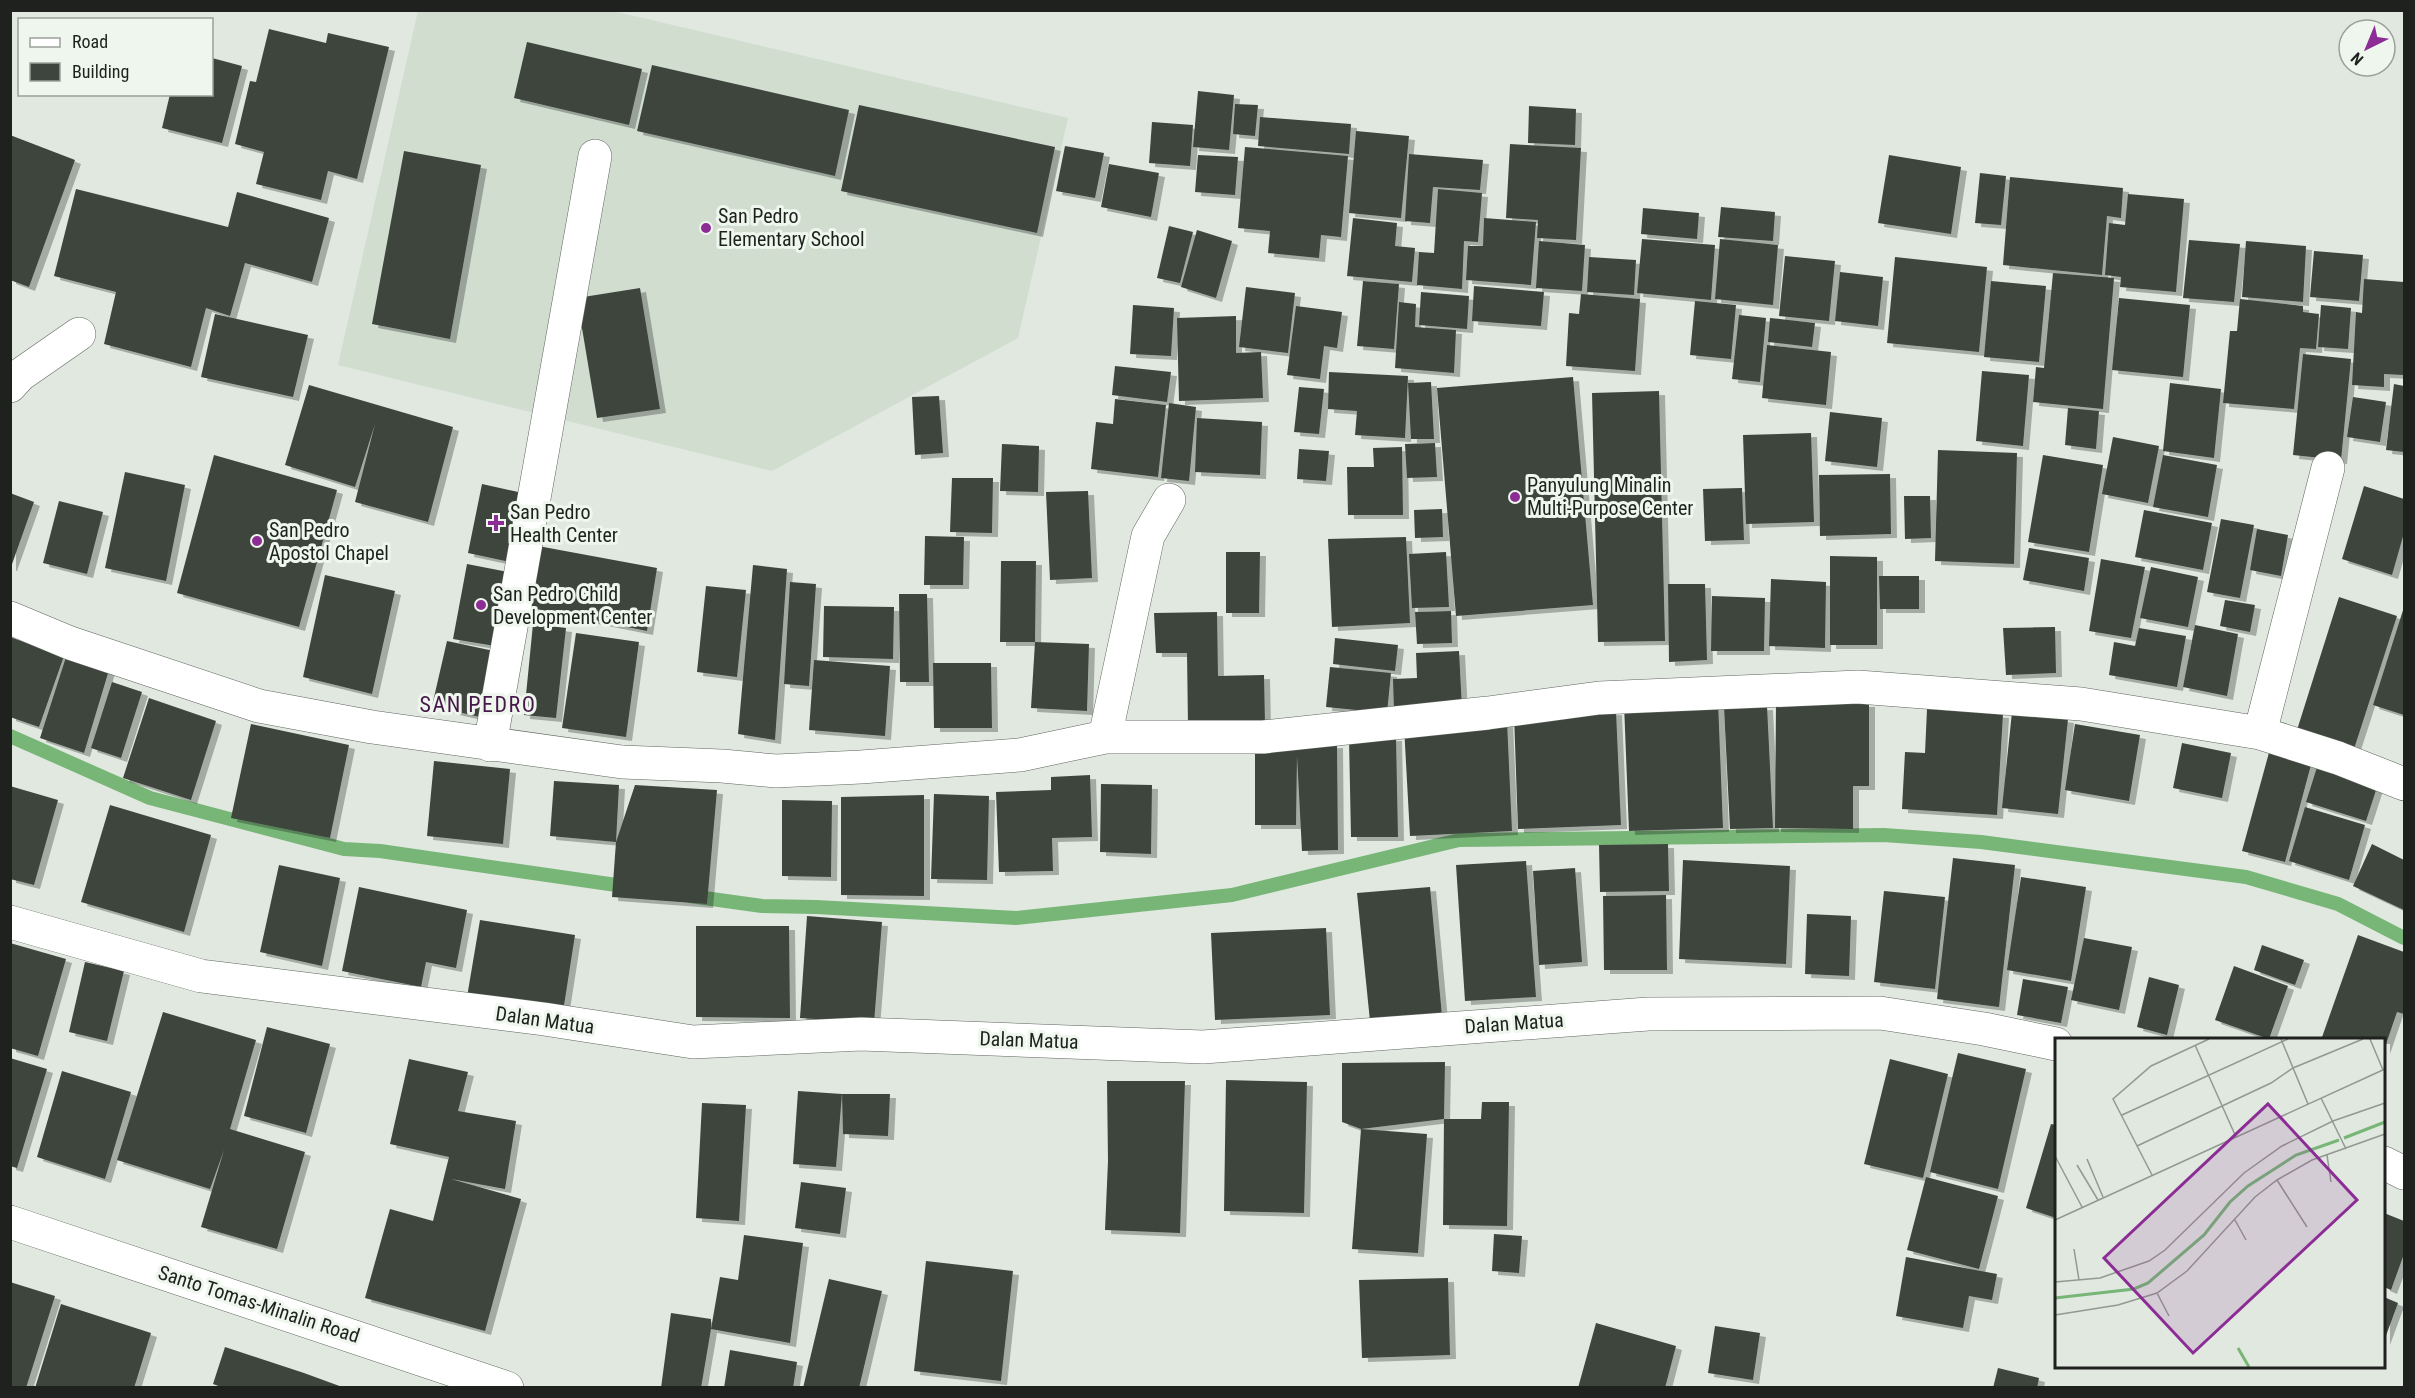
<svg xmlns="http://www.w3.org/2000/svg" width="2415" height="1398" viewBox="0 0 2415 1398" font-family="'Roboto Condensed',sans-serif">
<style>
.built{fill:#d0ddcf}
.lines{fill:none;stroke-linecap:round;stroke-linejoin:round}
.stream{stroke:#77b677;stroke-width:14}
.building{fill:#3e453e;filter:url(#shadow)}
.minor-casing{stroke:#5f665f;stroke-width:34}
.major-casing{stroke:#5f665f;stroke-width:34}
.minor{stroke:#fff;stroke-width:33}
.major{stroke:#fff;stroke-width:33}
.poi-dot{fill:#8c2c95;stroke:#eef6ed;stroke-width:2}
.labels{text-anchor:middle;stroke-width:6;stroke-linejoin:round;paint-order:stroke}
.poi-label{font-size:20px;fill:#1e211e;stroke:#eef6ed;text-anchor:start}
.street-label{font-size:20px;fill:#1e211e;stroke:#eef6ed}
.quarter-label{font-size:22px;letter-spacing:1.5px;fill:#46184a;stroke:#eef6ed}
.inset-river{fill:none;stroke:#77b677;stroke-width:3}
.inset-road{fill:none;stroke:#929892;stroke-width:1.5}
.view{fill:#8c2c95;fill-opacity:0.15;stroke:#8c2c95;stroke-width:3}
.inset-edge{fill:none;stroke:#1e211e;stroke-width:3}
</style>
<defs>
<filter id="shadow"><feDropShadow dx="6" dy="4" stdDeviation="0" flood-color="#0004"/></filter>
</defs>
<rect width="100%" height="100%" fill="#e0e8e0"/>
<path class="built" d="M418 11H613L1068 118 1018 338 772 471 338 365Z"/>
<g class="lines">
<path class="stream" d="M10 736 150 798 344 849 380 851 630 887
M690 896 762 906 816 907 1016 918 1232 895 1459 840 1884 835 1981 842 2246 877 2338 904 2404 938"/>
</g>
<path class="building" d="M269 29 326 43 328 33 389 47 357 179 328 171 321 200 256 184 264 152 235 144 250 81 256 82Z
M527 42 642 69 629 125 514 98Z
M212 58 242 66 222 143 162 128 170 94H212Z
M652 65 849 110 835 176 637 131Z
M1198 91 1234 95 1229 150 1193 147Z
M1235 104 1258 105 1255 136 1233 134Z
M859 105 1055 147 1037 233 841 191Z
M1529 106 1576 109 1575 145 1528 143Z
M1260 117 1351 124 1349 154 1258 146Z
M1152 122 1193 125 1190 166 1149 163Z
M1356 131 1409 136 1401 218 1349 213Z
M10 135 75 160 29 287 10 280Z
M1510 144 1581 148 1576 240 1537 238 1538 220 1506 218Z
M1065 146 1104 153 1095 198 1056 191Z
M1245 147 1348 156 1341 237 1321 235 1319 258 1268 253 1270 231 1238 228Z
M404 151 481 165 450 339 372 324Z
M1409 154 1483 160 1480 190 1433 187 1430 223 1405 221Z
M1198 155 1238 157 1235 195 1195 192Z
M1889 155 1961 167 1951 234 1878 223Z
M1109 164 1159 173 1151 217 1101 207Z
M1980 173 2006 176 2001 225 1975 223Z
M2010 177 2123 188 2121 218 2107 216 2102 275 2003 265Z
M76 189 228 227 237 192 329 218 312 282 245 263 230 316 206 308 191 367 104 344 116 292 54 276Z
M1438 189 1482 193 1478 242 1464 241 1462 289 1417 285 1419 252 1434 253Z
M2128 194 2184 199 2176 292 2120 287 2121 277 2105 275 2109 223 2125 225Z
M1721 207 1775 212 1773 241 1718 237Z
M1643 208 1699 213 1697 239 1641 234Z
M1353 218 1397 223 1395 246 1415 248 1412 282 1347 276Z
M1484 218 1536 222 1531 285 1466 280 1468 246H1483Z
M1169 226 1193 232 1180 283 1157 278Z
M1197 230 1232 241 1216 298 1181 287Z
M1642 239 1715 245 1711 300 1637 293Z
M1720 239 1778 245 1773 305 1715 299Z
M2189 240 2240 244 2234 302 2183 298Z
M1539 241 1585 245 1582 291 1536 288Z
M2246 241 2306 246 2303 302 2242 297Z
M2314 251 2363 255 2359 301 2310 297Z
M1785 256 1835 261 1829 321 1779 316Z
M1589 257 1636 260 1634 295 1587 292Z
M1895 257 1987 267 1979 352 1887 343Z
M1840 272 1883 277 1878 326 1835 321Z
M2053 273 2114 278 2103 409 2033 402 2036 367 2044 368Z
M2364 279 2404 282 2403 375 2384 374V387L2352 385 2356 312 2362 313Z
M1363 281 1399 284 1394 349 1357 346Z
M1991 281 2046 286 2039 362 1984 357Z
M1474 286 1544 292 1541 326 1472 321Z
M1246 287 1295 293 1288 353 1239 347Z
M640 288 660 409 597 418 577 298Z
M1421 292 1469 296 1467 329 1419 325Z
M1581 294 1640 299 1635 371 1566 366 1569 313 1579 314Z
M2119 298 2190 305 2183 377 2112 370Z
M2240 299 2303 306V312L2319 314 2316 349 2300 348 2294 409 2223 403 2230 331H2237Z
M1695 301 1736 305 1731 359 1690 355Z
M1399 302 1416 304 1415 327 1456 330 1454 373 1395 368Z
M1133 305 1174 308 1171 356 1130 354Z
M2321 305 2351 308 2348 349 2318 347Z
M1296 306 1342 312 1337 348 1324 346 1320 379 1287 375Z
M215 314 308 335 293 397 201 377Z
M1739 315 1766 318 1760 382 1732 379Z
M1236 316V353L1261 352 1263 398 1179 401 1177 318Z
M1770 318 1815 323 1812 347 1768 342Z
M1767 345 1831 352 1826 405 1762 398Z
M2303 354 2351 359 2341 460 2293 455Z
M1115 366 1171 372 1167 402 1112 395Z
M1982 371 2029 375 2023 446 1976 441Z
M1329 372 1408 376 1405 438 1355 435 1357 411 1328 409Z
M1573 377 1593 605 1456 616 1437 388Z
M1431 382 1434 439H1411L1408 383Z
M2170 383 2221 389 2214 458 2163 451Z
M2394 384 2404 386V452L2386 450Z
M309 385 453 427 428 522 355 502 375 424 355 487 285 465Z
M1299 387 1324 389 1319 434 1294 432Z
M1659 391 1665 641 1598 642 1592 393Z
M939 396 943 453 915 455 912 397Z
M2353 397 2386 402 2380 442 2347 437Z
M1115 399 1166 405 1158 477 1091 469 1096 422 1113 424Z
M1169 403 1196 407 1189 481 1161 478Z
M2068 408 2099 411 2096 449 2065 445Z
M1830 412 1882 418 1877 467 1825 461Z
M1197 418 1262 422 1260 475 1195 472Z
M1811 433 1814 522 1746 524 1743 435Z
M2113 437 2159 446 2148 503 2102 494Z
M1435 443 1437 477 1407 478 1405 444Z
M1002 444 1039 446 1038 492 1000 491Z
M1402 447 1403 515H1348L1347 467H1374L1373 448Z
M1299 449 1329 451 1326 481 1297 479Z
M1938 450 2017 453 2014 564 1935 561Z
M214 455 337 490 299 627 177 593Z
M2043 455 2103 465 2089 552 2028 542Z
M2163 455 2217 465 2208 517 2153 507Z
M125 472 185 485 166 581 105 568Z
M1890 474 1891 534 1820 536 1819 475Z
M952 478H993L992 533 950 532Z
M482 484 523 493 510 562 468 553Z
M2364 486 2404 499V533L2392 575 2342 559Z
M1742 488 1744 540 1705 541 1703 489Z
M1088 491 1092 578 1050 580 1046 492Z
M10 493 34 502 11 567H10Z
M1904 496H1930L1931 538 1905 539Z
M59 501 103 512 87 574 43 563Z
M1442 509 1443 537 1415 538 1414 510Z
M2144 510 2212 523 2203 570 2135 557Z
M2221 519 2254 525 2240 598 2207 592Z
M2257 529 2288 535 2281 576 2250 570Z
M925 536 964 537 963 585H924Z
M1406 537 1410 623 1332 627 1328 539Z
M538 546 657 568 647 631 527 607Z
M2029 548 2089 558 2084 591 2023 580Z
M1226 552H1260L1259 613H1226Z
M1446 552 1449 607 1412 608 1409 554Z
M1830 556 1877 557V645H1830Z
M2101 559 2145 567 2131 638 2089 631Z
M1001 561H1036L1035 642H1000Z
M467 564 508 572 495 646 453 639Z
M753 565 787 569 775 740 738 734Z
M2151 567 2198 577 2188 627 2140 618Z
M325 575 395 591 372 694 303 677Z
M1879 576H1919V609H1880Z
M1771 579 1826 582 1825 648 1769 646Z
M790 582 816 584 809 686 784 684Z
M1668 584H1705L1707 660 1669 662Z
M706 586 746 590 737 677 697 672Z
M899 594H927L929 682H900Z
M1712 596 1765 598 1764 651H1711Z
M2339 597 2397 616 2354 749 2297 730Z
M2225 600 2255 605 2250 632 2220 626Z
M824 606 894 607 893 659 823 657Z
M2404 607V715L2373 705Z
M1451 611 1452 643 1417 644 1415 612Z
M1217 612 1218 676 1264 675 1265 724 1188 725 1187 653H1156L1154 613Z
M533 624 566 628 556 718 524 715Z
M2195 625 2238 634 2227 696 2183 687Z
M2055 627 2056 673 2006 675 2003 628Z
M2139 628 2186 636 2177 687 2109 675 2114 642 2135 646Z
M576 633 639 642 626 737 562 728Z
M10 637 64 656 39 727 10 717Z
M1335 638 1398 645 1395 671 1333 664Z
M447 641 494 651 480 717 432 706Z
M1035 642 1089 644 1087 711 1031 708Z
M1459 651 1462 709 1394 712 1393 679 1417 678 1416 653Z
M66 657 109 670 84 753 40 738Z
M814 660 890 666 885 736 809 730Z
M933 663H991L992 728H934Z
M1330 667 1391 673 1387 713 1326 707Z
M112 682 142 692 121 758 91 748Z
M149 698 216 721 191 800 123 778Z
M1718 701 1723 828 1629 831 1624 704Z
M1776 702 1869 703V786H1853V829L1775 828Z
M1767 706 1773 828 1730 829 1724 708Z
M1927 709 2003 714 1997 815 1902 809 1905 752 1925 753Z
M1616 711 1621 825 1518 829 1514 715Z
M2012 712 2068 719 2058 814 2002 808Z
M1507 721 1512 831 1410 836 1404 726Z
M251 724 349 745 330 838 231 818Z
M2075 724 2140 735 2129 801 2065 790Z
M1396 737 1398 837H1351L1349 738Z
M2182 743 2231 753 2222 798 2173 788Z
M1337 744 1338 850 1302 851 1297 756 1296 825H1255V748Z
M2270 749 2312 761 2285 862 2242 851Z
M434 761 510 769 503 844 427 836Z
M2318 764 2378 784 2366 821 2306 802Z
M1090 775 1092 837 1052 838 1053 871 999 872 996 792 1051 790V777Z
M554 781 619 785 616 842 550 836Z
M1101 784 1152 785 1151 854 1100 852Z
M635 785 717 790 707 904 612 897 616 842Z
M10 786 58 800 34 885 10 879Z
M934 794 989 796 987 880 931 879Z
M924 795V896L841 895V797Z
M782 800 832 801 831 877 782 876Z
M110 805 211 835 184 932 81 902Z
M2305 807 2365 825 2349 880 2289 861Z
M1668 844 1669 891 1600 892 1599 845Z
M2372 844 2404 860V910L2353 886Z
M1953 858 2015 865 1999 1007 1937 999Z
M1683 860 1790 866 1786 964 1679 959Z
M1526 861 1536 997 1465 1001 1456 865Z
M279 865 340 878 322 966 260 952Z
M1575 868 1582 962 1539 965 1533 871Z
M2021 877 2086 887 2071 981 2007 970Z
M359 887 467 910 456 968 426 962 421 987 342 971Z
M1430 887 1442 1016 1370 1021 1357 893Z
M1884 891 1945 897 1935 989 1874 982Z
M1666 895 1667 970H1604L1603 896Z
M1807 914 1851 916 1849 976 1805 974Z
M807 916 882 922 874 1023 800 1018Z
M480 920 575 935 563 1012 467 997Z
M696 926H789L790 1018 696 1017Z
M1326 928 1330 1015 1215 1020 1211 933Z
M2358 935 2404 952V1014L2397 1012 2384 1050V1040H2321Z
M2084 938 2132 947 2119 1010 2071 1000Z
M10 943 66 959 38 1056 10 1048Z
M2262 945 2304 960 2295 985 2254 970Z
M85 962 124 971 107 1041 69 1032Z
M2234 966 2288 986 2269 1039 2215 1020Z
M2149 977 2179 985 2167 1035 2137 1027Z
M2023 979 2068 987 2061 1023 2017 1015Z
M163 1012 256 1040 230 1129 305 1152 277 1249 201 1227 224 1150 210 1189 117 1160Z
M267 1027 330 1044 306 1133 244 1116Z
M1958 1053 2026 1069 1998 1189 1930 1172Z
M10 1058 47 1069 17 1168 10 1166Z
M409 1059 468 1072 458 1111 516 1121 505 1189 451 1179 521 1199 485 1331 365 1298 390 1209 433 1221 449 1157 390 1144Z
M1890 1059 1948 1074 1923 1178 1864 1164Z
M1445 1062 1444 1119 1361 1129 1342 1122V1063Z
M62 1071 131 1092 105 1179 37 1157Z
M1226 1080 1307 1082 1304 1213 1224 1211Z
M1107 1081H1185L1180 1233 1105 1230 1108 1161Z
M798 1091 842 1094 836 1167 793 1164Z
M842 1094H890L888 1136 843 1134Z
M1482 1102H1509L1507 1226 1443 1225 1444 1119H1481Z
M702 1103 746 1105 739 1221 696 1218Z
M2051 1124 2056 1125V1218L2026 1208Z
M1361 1129 1427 1134 1418 1253 1352 1249Z
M1926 1177 1998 1196 1979 1269 1907 1250Z
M801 1182 846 1188 840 1234 795 1228Z
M2384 1213 2404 1221V1254L2391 1290 2384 1287Z
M1494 1234 1522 1236 1519 1273 1492 1271Z
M744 1235 803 1243 790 1343 711 1329 720 1277 738 1280Z
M1906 1257 1997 1274 1992 1300 1969 1296 1963 1328 1896 1316Z
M926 1261 1013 1271 1001 1381 914 1371Z
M1448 1278 1450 1355 1362 1358 1359 1280Z
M829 1279 882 1291 859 1388H803Z
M10 1282 55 1296 26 1388H10Z
M2384 1297 2398 1303 2384 1341Z
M61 1304 151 1333 134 1388H35Z
M671 1313 711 1319V1329L701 1388H661Z
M1596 1323 1676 1346 1665 1388H1578Z
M1715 1326 1760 1333 1753 1380 1708 1373Z
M225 1347 304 1373 345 1388H224L213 1384Z
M730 1350 797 1362 793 1388H724Z
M1998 1368 2039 1378 2037 1388H1993Z"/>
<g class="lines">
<defs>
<path id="minor" d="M10 386 20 375 79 334
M10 618 70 643 259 706 372 727 622 762 722 766 776 771 861 767 1020 755 1105 737H1263L1488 713 1599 698 1858 687 2081 704 2260 733 2338 758 2404 784
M2260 733 2328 468
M1105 737 1148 536 1169 500
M490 745 595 156
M10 922 201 976 544 1019 693 1042 861 1034 1203 1047 1648 1014 1880 1013 1984 1029 2056 1044
M2384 1163 2404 1173"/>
<path id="major" d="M10 1222 507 1388"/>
</defs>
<use href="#minor" class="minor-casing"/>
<use href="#major" class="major-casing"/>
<use href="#minor" class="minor"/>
<use href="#major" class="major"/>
</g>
<g class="poi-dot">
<circle cx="706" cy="228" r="6"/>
<circle cx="1515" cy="497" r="6"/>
<path d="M493 514h6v6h6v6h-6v6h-6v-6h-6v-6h6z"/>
<circle cx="257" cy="541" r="6"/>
<circle cx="481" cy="605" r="6"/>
</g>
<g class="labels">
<g class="poi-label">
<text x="718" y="223">San Pedro<tspan x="718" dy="23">Elementary School</tspan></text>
<text x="1527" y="492">Panyulung Minalin<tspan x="1527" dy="23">Multi-Purpose Center</tspan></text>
<text x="510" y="519">San Pedro<tspan x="510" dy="23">Health Center</tspan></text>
<text x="269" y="537">San Pedro<tspan x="269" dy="23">Apostol Chapel</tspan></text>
<text x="493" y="601">San Pedro Child<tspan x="493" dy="23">Development Center</tspan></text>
</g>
<g class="street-label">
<text transform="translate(545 1020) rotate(8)" y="7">Dalan Matua</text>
<text transform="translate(1514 1023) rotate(-4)" y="7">Dalan Matua</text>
<text transform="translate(1029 1040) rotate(2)" y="7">Dalan Matua</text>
<text transform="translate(259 1304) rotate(18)" y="7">Santo Tomas-Minalin Road</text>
</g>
<g class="quarter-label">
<text x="478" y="712">SAN PEDRO</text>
</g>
</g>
<g transform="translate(2055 1038)">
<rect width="330" height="330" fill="#e0e8e0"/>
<path class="inset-river" d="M289 100 330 84M0 260 79 251 93 245 149 197 175 164 193 148 241 117 284 102M183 310 194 329"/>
<path class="inset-road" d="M226 1 253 66M315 1 328 32M140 7 181 99M266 60 291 111M67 77 233 1M82 108 216 45 238 30 308 1M272 117 276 144M0 118 27 169M32 121 48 159M22 127 43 162M97 137 58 61 96 28 154 1M222 142 252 189M0 182 330 31M180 182 191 202M19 211 24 242M0 244 45 240 94 223 110 212 189 135 227 108 278 83 330 65M102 255 114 278M0 277 63 267 102 255 132 233 200 159 222 142 257 122 330 96"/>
<path class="view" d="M213 66 302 162 138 315 49 220Z"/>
<rect width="330" height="330" class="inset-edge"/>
</g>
<rect width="2415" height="1398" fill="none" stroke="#1e211e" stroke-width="24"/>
<rect x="18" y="18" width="195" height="78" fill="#eef6ed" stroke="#9ba19a" stroke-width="1.5"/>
<rect x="30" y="38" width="30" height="9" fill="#ffffff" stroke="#9ba19a" stroke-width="1.5"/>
<text x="72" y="48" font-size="18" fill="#1e211e">Road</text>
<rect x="30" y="63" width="30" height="18" fill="#3e453e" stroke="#9ba19a" stroke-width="1.5"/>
<text x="72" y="78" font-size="18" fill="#1e211e">Building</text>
<g transform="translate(2367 48) rotate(223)"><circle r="28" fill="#eef6ed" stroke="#9ba19a" stroke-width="1.5"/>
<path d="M0-4.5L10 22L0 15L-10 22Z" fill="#8c2c95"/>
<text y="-9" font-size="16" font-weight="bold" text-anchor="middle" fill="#1e211e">N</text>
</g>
</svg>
